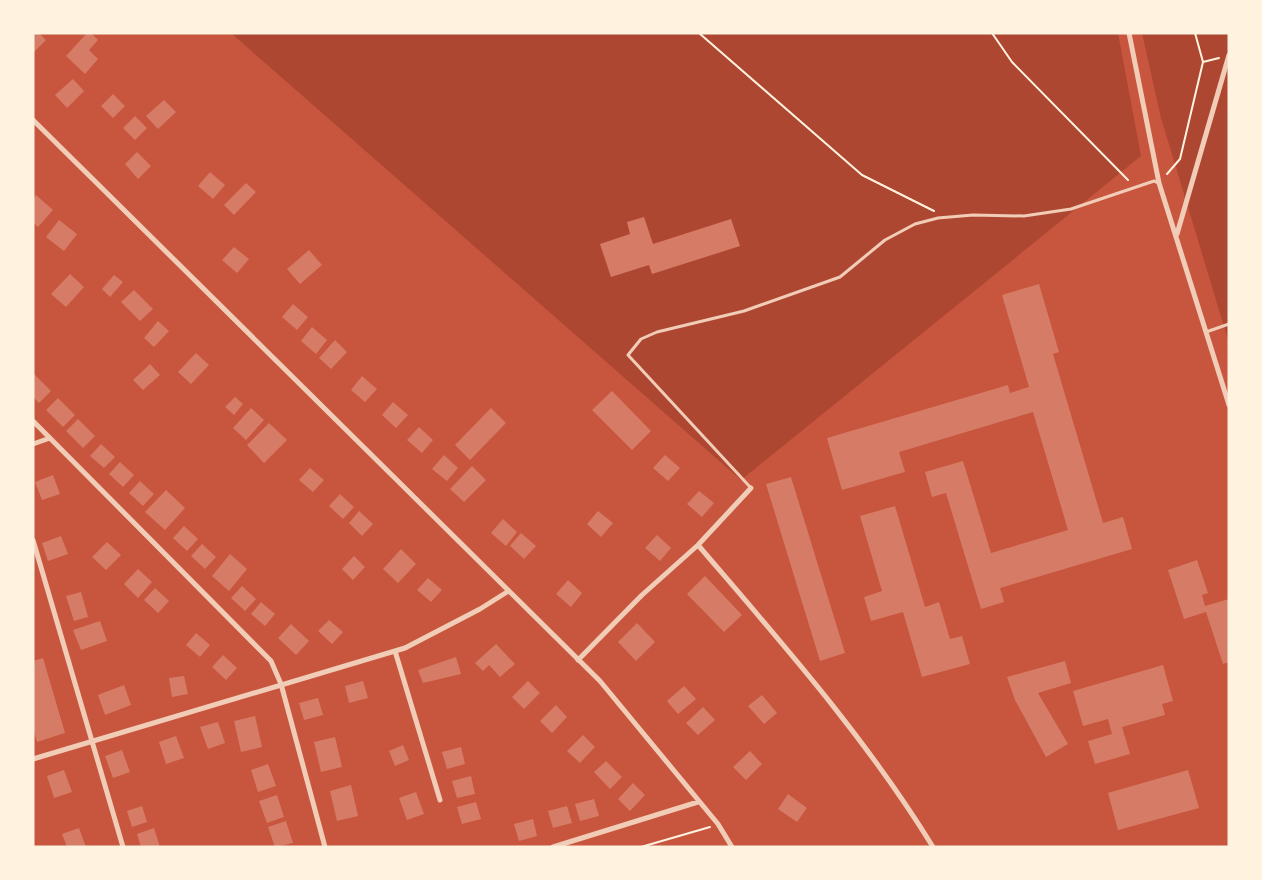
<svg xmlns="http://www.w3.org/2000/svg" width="1262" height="880" viewBox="0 0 1262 880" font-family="'Alegreya Sans',sans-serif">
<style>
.green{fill:#ae4732}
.building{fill:#d67c66}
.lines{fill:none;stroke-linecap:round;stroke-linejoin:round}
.path{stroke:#fff3e0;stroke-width:2}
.service{stroke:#f1ccb7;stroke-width:3}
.minor{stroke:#f1ccb7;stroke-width:5}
</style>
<rect width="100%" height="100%" fill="#c8553d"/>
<path class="green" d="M231 33H1118L1141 156 741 480Z
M1142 33H1229V343L1161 118Z"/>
<path class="building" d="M33 33H39L46 40 33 53Z
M87 33H91L98 40 89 50 98 59 85 74 66 56Z
M73 79 84 91 67 108 55 95Z
M113 94 125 106 113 118 101 106Z
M164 100 176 112 158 129 146 116Z
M135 116 147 128 135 140 123 128Z
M137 152 151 166 138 179 125 164Z
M210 172 225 185 213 199 198 186Z
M246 183 256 192 234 215 224 205Z
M36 195 53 210 38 227 33 222V199Z
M644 217 653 244 731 219 740 246 652 274 649 265 611 277 600 244 630 234 627 222Z
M59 220 77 234 64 251 46 237Z
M234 247 249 259 237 273 222 260Z
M309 250 322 265 300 284 287 269Z
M70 274 84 287 66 307 51 294Z
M114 275 123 282 110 297 102 289Z
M1039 284 1059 352 1053 354 1103 523 1123 517 1132 549 1000 588 1004 602 981 609 946 493 932 497 925 472 963 461 991 553 1068 530 1033 412 899 452 905 472 842 490 827 438 1008 385 1010 393 1029 387 1002 295Z
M134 290 153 309 140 321 121 302Z
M293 304 308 317 297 330 282 317Z
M158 321 169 331 154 347 144 338Z
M312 327 327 340 316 354 301 341Z
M335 340 347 352 331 369 319 358Z
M196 353 209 365 191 384 178 372Z
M150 364 160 375 143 390 133 380Z
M33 373 51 391 39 403 33 397Z
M362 376 377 389 365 402 351 390Z
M612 391 651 431 632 450 592 410Z
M235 397 243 404 234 415 225 407Z
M58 398 75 415 63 427 46 410Z
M393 402 408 415 396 428 382 415Z
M251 408 264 420 246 440 233 428Z
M491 408 506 423 470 460 455 445Z
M78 419 95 436 83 448 66 431Z
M269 423 287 440 264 463 247 445Z
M419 427 433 440 422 453 407 440Z
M101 444 115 457 104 468 90 456Z
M444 455 458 468 447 481 432 469Z
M665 455 680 468 668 481 653 468Z
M120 462 134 475 123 487 109 474Z
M472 466 486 480 464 502 450 489Z
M310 468 324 480 313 492 299 480Z
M53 475 60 494 42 500 35 482Z
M791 477 845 653 820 661 766 484Z
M140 481 154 494 143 506 129 493Z
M166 490 185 508 165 530 145 512Z
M699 491 714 503 702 517 687 504Z
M340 494 354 507 343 519 329 506Z
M895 506 925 607 939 602 950 639 962 636 970 664 922 677 903 612 871 621 864 597 882 591 860 516Z
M359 511 373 524 362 536 349 523Z
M598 511 613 523 601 537 587 524Z
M503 519 517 532 506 546 491 533Z
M184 526 198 539 187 551 173 538Z
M521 533 536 546 524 559 510 546Z
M657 535 671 548 660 561 645 548Z
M61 536 68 554 48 561 42 543Z
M107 542 121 555 106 570 92 557Z
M202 544 216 557 205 569 191 556Z
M401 549 416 564 398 583 383 569Z
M230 554 247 569 229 591 212 576Z
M354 556 365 567 353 580 342 569Z
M1197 560 1208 593 1202 595 1205 606 1229 599V662L1223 664 1206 612 1184 619 1168 570Z
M138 569 152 582 138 598 124 584Z
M705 576 742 615 724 632 687 594Z
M428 578 442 590 431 602 417 590Z
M568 580 582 593 571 607 556 594Z
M242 586 256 599 245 611 231 598Z
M155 588 169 601 158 613 144 600Z
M81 592 88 617 74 621 66 596Z
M261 602 275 614 265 626 251 614Z
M329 620 343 632 332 644 318 631Z
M100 621 107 641 81 650 73 630Z
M637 623 655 642 636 661 618 642Z
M291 624 309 641 296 655 278 638Z
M196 633 210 645 200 657 186 645Z
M496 644 515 664 500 677 489 665 483 671 475 663Z
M223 655 237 668 226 680 212 667Z
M456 657 461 674 423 683 418 670Z
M43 658 65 733 37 742 33 728V661Z
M1065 661 1071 683 1038 693 1068 744 1046 757 1015 700 1007 677Z
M1163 665 1173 701 1162 704 1165 715 1122 727 1130 754 1095 764 1088 741 1112 734 1108 719 1083 726 1073 691Z
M184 676 188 694 172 697 169 678Z
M363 681 368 698 349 703 345 686Z
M528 681 540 693 524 709 512 697Z
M124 685 131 705 105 715 98 695Z
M684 686 696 699 678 714 667 701Z
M762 695 777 713 764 724 748 706Z
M318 698 323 715 304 720 299 703Z
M556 705 567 717 552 733 540 721Z
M703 707 715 720 698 735 686 723Z
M255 716 262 747 241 752 234 721Z
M218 722 225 743 208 749 200 727Z
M583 735 595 747 580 763 567 751Z
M176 736 184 758 166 764 159 742Z
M335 737 342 767 321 772 314 742Z
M403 745 409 760 395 766 389 751Z
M461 747 465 764 447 769 442 752Z
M122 750 130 772 113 778 105 756Z
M750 751 762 764 746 780 733 767Z
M606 761 622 777 610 789 594 772Z
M268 764 276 786 258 792 251 770Z
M64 770 72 792 54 798 47 776Z
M1188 770 1199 808 1118 830 1108 793Z
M471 776 475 794 457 798 452 781Z
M633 783 645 795 630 811 618 799Z
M351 785 358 816 337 821 330 791Z
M416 792 424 814 407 820 399 798Z
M788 794 807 808 797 822 778 809Z
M277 795 284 817 267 823 259 801Z
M594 799 599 816 580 821 575 804Z
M476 802 481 819 462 824 457 807Z
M142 806 147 822 132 827 127 811Z
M567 806 572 823 553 828 548 811Z
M533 819 537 836 519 841 514 824Z
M286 821 293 843 275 847 268 827Z
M79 828 86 847H67L62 834Z
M154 828 160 847H141L137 834Z"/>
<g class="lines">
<path class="path" d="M699 33 862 175 934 211
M992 33 1012 62 1128 180
M1195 33 1203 62 1219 58
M1167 174 1180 159 1203 62
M641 847 710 827"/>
<path class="service" d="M1206 332 1229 324
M751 488 628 355 641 339 657 332 744 311 840 277 885 240 915 224 938 218 973 215 1024 216 1071 209 1154 181 1159 183"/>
<path class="minor" d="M1129 33 1159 183 1229 405
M33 120 600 681 718 824 732 847
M1177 234 1229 55
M33 421 271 661 281 684 325 847
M33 444 50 438
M33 540 123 847
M698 545C781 642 866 738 933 847
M395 651 440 800
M578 660 642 595 698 545 751 488
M33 759 405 648 480 609 507 592
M553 847 698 802"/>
</g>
<rect width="1262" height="880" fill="none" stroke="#fff3e0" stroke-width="69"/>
</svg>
